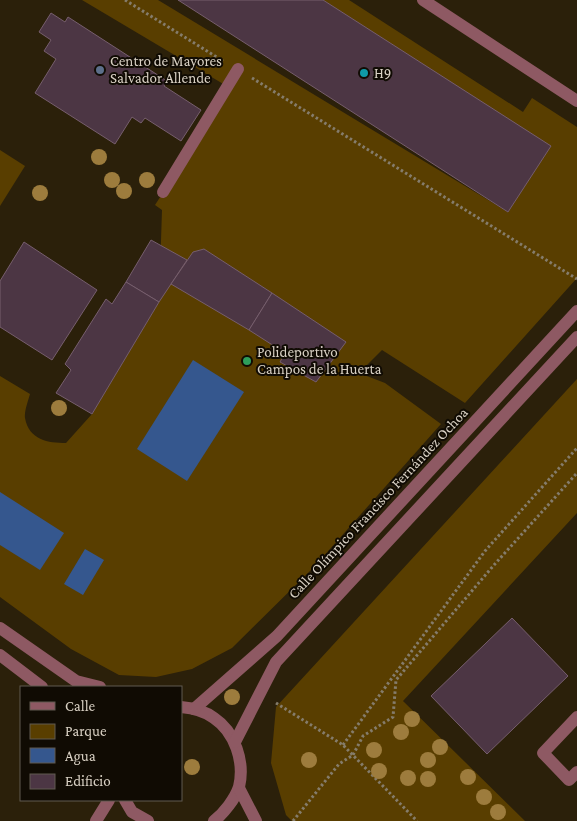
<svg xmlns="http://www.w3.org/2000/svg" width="577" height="821" font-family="'Crimson Pro',serif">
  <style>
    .green { fill: #593e00 }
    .water { fill: #35578e }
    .building { fill: #4c3644; stroke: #765e6d }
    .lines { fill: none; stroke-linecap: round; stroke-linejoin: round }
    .path { stroke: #857c6b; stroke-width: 3; stroke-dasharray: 2.5 2.5; stroke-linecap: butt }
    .minor { stroke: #8e5963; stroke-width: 12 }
    .tree { fill: #9d7c3d }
    .service-dot { fill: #5c6f8a; stroke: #100b03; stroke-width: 2 }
    .culture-dot { fill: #0f9aa8; stroke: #100b03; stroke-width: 2 }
    .leisure-dot { fill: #2e9e5b; stroke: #100b03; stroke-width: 2 }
    .labels { text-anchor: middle; stroke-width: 4; stroke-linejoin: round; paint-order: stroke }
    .poi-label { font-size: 15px; fill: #d9d1c4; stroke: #100b03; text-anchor: start }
    .street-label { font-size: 15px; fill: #d9d1c4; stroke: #100b03 }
  </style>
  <rect width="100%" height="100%" fill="#2b200a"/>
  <g class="green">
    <path d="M82,0H158L508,212L550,147L323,0H349L523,112L532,98L577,127V278L465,403L382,350L359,373L385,383L441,424L314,567L232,648L192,669L156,677L119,675L71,649L0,597V376L30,394C28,401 24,412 25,418C29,440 48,443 66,443L92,414L159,302L162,210L155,205L230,88Z"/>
    <polygon points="0,150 25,166 0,206"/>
    <polygon points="577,379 577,513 403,701 525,821 292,821 286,815 271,763 276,707"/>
  </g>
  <g class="water">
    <polygon points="193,360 244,392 187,481 137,449"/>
    <polygon points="0,492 64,533 40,570 0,545"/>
    <polygon points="85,549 104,560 83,595 64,584"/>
  </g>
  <g class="building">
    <polygon points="178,0 323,0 551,146 508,212"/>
    <polygon points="51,13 65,22 68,17 167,81 164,86 201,110 181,141 145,118 141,123 132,117 115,144 35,93 56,59 44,51 51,40 39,32"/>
    <polygon points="151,240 187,260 159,302 126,282"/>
    <polygon points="24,242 97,290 52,360 0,327 0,281"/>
    <polygon points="204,249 272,293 249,330 171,284 193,252"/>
    <polygon points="126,282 159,302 92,414 56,393 71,370 65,364 106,299 112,304"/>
    <polygon points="272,293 346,342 316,382 280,362 285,353 249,330"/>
    <polygon points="512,618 568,676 487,754 431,696"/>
  </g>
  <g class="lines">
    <g class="path">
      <polyline points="125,0 223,61"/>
      <polyline points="252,78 577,279"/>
      <polyline points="276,703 343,745 417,821"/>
      <polyline points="343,745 485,551 577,448"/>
      <polyline points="293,821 339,764 353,755 363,736 393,717 396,680 494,565 577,473"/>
    </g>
    <g class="minor">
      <polyline points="423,0 577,101"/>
      <polyline points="163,192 238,69"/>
      <polyline points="0,628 76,681 100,687"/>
      <polyline points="0,655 42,687"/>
      <path d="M181,707C192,708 205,711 214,718C235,732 245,762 239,787C235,799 224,813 214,821"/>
      <polyline points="194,709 277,636 577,311"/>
      <polyline points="577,717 543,753 569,780 577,772"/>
      <polyline points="235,742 276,662 577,337"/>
      <polyline points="239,788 256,821"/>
      <polyline points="125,800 132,812 148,821"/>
      <polyline points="96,821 109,800"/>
    </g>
  </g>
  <g class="tree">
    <circle cx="99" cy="157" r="8"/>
    <circle cx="112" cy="180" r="8"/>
    <circle cx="147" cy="180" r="8"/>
    <circle cx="124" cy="191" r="8"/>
    <circle cx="40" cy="193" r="8"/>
    <circle cx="59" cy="408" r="8"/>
    <circle cx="232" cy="697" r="8"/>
    <circle cx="412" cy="719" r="8"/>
    <circle cx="401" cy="732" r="8"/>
    <circle cx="440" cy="747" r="8"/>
    <circle cx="374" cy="750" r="8"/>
    <circle cx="309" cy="760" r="8"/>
    <circle cx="428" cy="760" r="8"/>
    <circle cx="192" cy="767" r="8"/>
    <circle cx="379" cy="771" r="8"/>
    <circle cx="468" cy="777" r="8"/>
    <circle cx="408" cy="778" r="8"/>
    <circle cx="428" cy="779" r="8"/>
    <circle cx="484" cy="797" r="8"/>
    <circle cx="498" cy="812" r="8"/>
  </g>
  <circle class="service-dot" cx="100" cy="70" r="5"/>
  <circle class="culture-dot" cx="364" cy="73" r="5"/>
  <circle class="leisure-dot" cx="247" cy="361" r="5"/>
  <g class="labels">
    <g class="poi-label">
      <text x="110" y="66">Centro de Mayores<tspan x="110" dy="17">Salvador Allende</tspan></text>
      <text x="374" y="78">H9</text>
      <text x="257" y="357">Polideportivo<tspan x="257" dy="17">Campos de la Huerta</tspan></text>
    </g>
    <g class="street-label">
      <text transform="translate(378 503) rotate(-47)" y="5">Calle Olímpico Francisco Fernández Ochoa</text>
    </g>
  </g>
  <rect x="20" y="686" width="162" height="115" fill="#100b03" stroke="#605a50"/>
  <rect x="30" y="702" width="25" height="8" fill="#8e5963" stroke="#605a50"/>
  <text x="65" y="711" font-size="15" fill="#d9d1c4">Calle</text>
  <rect x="30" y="724" width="25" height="15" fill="#593e00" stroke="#605a50"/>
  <text x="65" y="736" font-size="15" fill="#d9d1c4">Parque</text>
  <rect x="30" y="748" width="25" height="15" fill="#35578e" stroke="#605a50"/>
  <text x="65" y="761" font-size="15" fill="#d9d1c4">Agua</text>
  <rect x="30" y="774" width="25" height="15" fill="#4c3644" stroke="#605a50"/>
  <text x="65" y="786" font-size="15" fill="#d9d1c4">Edificio</text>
</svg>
